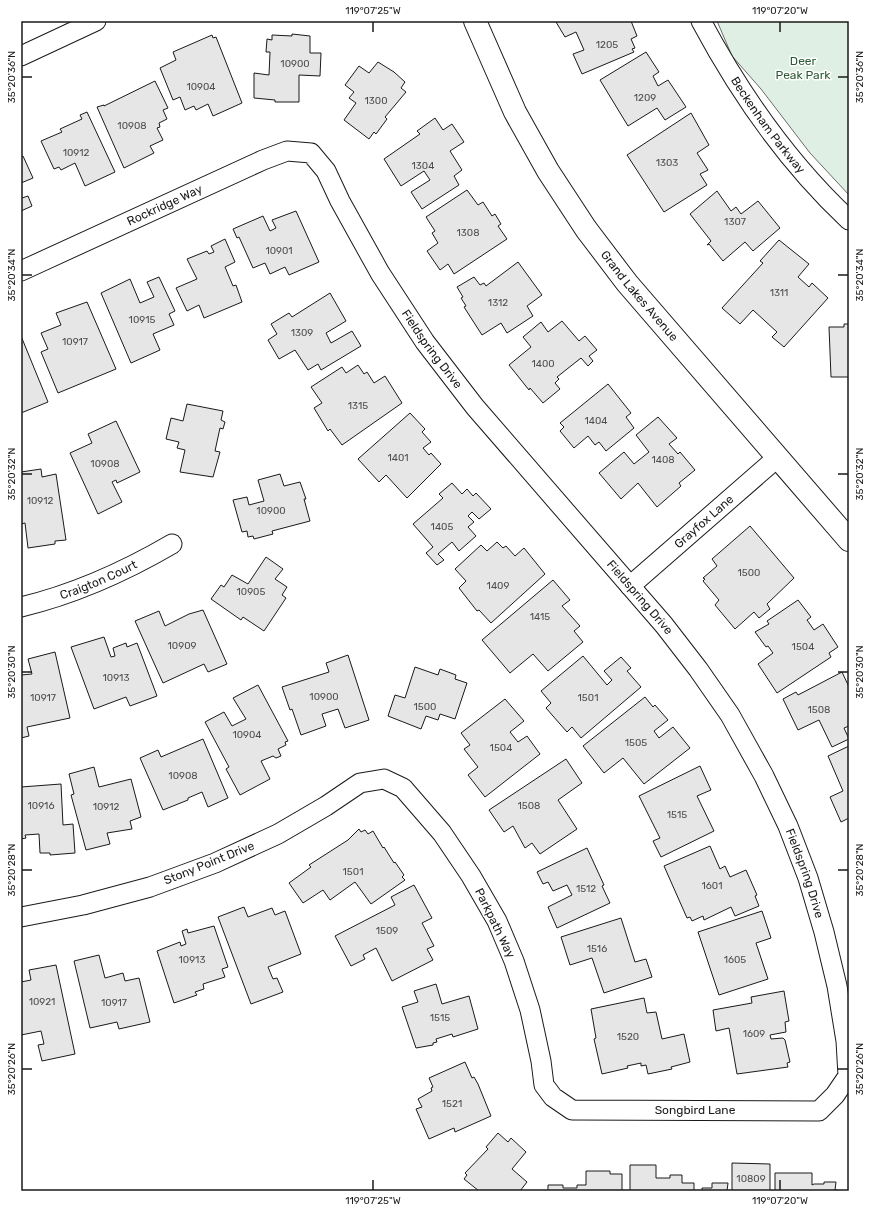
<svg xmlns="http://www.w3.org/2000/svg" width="870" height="1212" font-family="Rubik,sans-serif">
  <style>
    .green { fill: #e0efe3; stroke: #6a6a6a }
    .building { fill: #e6e6e6; stroke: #1a1a1a }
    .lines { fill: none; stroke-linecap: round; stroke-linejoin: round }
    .street-casing { stroke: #1a1a1a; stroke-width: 21 }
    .secondary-casing { stroke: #1a1a1a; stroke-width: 24 }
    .street { stroke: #fff; stroke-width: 19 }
    .secondary { stroke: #fff; stroke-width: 22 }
    .ticks { fill: none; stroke: #1a1a1a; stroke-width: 1.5 }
    .labels { text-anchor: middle; stroke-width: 3; stroke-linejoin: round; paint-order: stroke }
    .number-label { font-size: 10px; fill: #4d4d4d }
    .park-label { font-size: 12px; fill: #2b5a34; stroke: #fff }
    .street-label { font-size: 12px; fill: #1a1a1a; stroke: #fff }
    .neatline { fill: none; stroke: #1a1a1a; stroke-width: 1.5 }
    .ticks-label { font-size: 10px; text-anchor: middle; fill: #1a1a1a }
  </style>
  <rect width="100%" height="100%" fill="#fff"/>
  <polygon class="green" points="717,21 849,21 849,195 810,153 761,89 732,56"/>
  <g class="building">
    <polygon points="558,21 631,21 637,36 631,39 635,48 632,49 634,52 582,74 573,54 584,50 576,32 565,37 556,22"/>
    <polygon points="292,34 310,36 310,53 321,53 320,76 299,75 299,102 275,102 275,100 254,98 254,73 269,75 270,52 266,52 267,39 272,40 272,35 292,36"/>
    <polygon points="212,35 213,38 216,37 242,103 213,116 208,104 196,110 194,106 185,110 180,97 173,100 160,68 176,60 173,52"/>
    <polygon points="646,52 659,72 653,76 658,86 668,80 686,107 665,120 657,108 628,126 600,80"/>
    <polygon points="378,62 394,72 405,82 401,88 406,92 385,117 387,119 376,134 374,132 369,139 344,120 356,103 349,98 354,92 345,85 359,66 369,73"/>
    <polygon points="155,81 168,108 163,110 167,119 159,123 160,127 157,128 163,140 150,146 154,153 124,168 97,107 104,105 104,106"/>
    <polygon points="87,112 115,172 85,186 75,163 61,170 59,167 54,169 41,141 62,132 60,129 82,119 80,115"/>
    <polygon points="691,113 709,145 697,153 708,170 700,174 707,185 664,212 627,155"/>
    <polygon points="435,118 443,130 452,124 464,142 450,151 462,170 454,176 459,185 422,209 411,192 430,180 424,171 401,186 384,159 420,134 417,131"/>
    <polygon points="23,156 33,178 21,183 21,157"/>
    <polygon points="467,190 478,205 483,202 492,216 495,214 501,224 498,226 507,239 454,274 448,264 440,270 427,251 438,243 432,233 435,231 426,217"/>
    <polygon points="717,191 731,211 736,207 741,214 758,201 780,228 753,251 745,242 723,261 709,244 707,245 711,241 690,214"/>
    <polygon points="28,196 32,206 21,211 21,197 22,198"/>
    <polygon points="296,211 319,262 289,275 285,267 270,274 265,263 253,268 239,237 237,238 233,229 263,216 270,231 276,228 272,220"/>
    <polygon points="225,239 235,262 225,267 233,286 236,285 242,302 204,318 199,305 187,311 176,288 197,279 187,259 207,251 209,254 214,252 211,246"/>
    <polygon points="779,240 809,264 798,277 809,287 812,283 828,298 784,347 772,337 777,332 753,310 740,324 722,308 763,263 760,261"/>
    <polygon points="518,262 542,295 527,306 533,316 507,333 501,323 482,335 464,307 466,306 461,298 463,297 457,287 474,277 480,285 484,283 486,286"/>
    <polygon points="159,277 175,311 169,314 174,325 153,334 160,350 131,363 101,293 130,279 140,303 154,297 147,282"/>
    <polygon points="330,293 346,321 326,333 331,343 352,331 361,346 321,370 318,364 308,370 295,350 279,359 268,340 277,334 271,324 289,313 292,317"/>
    <polygon points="87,302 116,369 58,393 41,352 48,349 41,333 61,325 56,313"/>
    <polygon points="562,321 579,341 585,336 597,350 589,356 593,361 588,366 581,358 557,377 559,379 555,383 560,389 543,403 530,388 529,390 509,365 531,347 523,337 541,322 548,332"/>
    <polygon points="844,324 849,324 849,377 831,377 829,327 844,327"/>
    <polygon points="21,336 48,402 21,413"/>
    <polygon points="358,365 364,374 367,372 374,383 385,376 402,403 342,445 330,429 328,431 314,408 322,403 311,387 342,367 346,373"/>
    <polygon points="608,384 631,413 626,417 634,428 606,451 599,442 595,445 588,436 574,448 560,431 564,427 560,423"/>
    <polygon points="187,404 223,411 221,420 225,422 223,429 220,428 215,451 220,452 213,477 180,472 185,450 177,448 179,442 166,439 171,418 183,421"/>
    <polygon points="410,413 425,429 422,432 431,442 423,448 429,455 431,453 441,464 407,498 386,475 379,482 358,459"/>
    <polygon points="658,417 677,438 669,444 678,454 680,452 695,470 679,483 681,486 657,507 638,483 621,499 599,473 624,452 634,464 649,452 636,435"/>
    <polygon points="116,421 140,472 117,483 116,480 112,482 122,502 98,514 70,453 92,443 88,434"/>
    <polygon points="41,469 42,477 56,474 66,540 55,541 55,544 28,548 25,523 21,524 21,472"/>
    <polygon points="280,474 284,486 300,482 306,499 304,499 310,521 272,531 273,534 254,539 253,536 248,537 247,531 242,532 233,500 247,497 249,505 264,501 258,480"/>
    <polygon points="452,483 462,494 467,489 473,496 476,493 491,509 479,519 472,512 468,516 474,522 468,527 476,536 459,551 452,542 438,554 444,560 437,565 426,553 433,547 413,524 443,498 439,494"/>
    <polygon points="750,526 794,578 767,604 770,609 759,618 754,612 735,629 715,605 719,600 703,581 705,579 703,578 717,566 712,559"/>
    <polygon points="497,542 503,548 506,546 515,556 524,548 545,574 491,623 479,610 477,611 459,588 466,581 455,569 481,545 487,551"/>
    <polygon points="266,557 283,569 275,579 287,587 282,595 286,598 264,631 243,617 241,620 211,599 221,585 224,587 232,575 248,584"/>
    <polygon points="553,580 570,600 562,606 580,626 574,631 583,642 548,671 533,654 510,673 482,640"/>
    <polygon points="798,600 811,617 807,620 814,630 823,624 838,647 829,653 831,657 777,693 758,664 773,653 768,646 766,647 755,632 769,624 767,621"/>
    <polygon points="203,610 227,664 208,672 204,664 163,683 135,621 159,611 165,626 189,614"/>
    <polygon points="104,637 111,657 115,656 113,648 126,643 127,647 137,643 157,696 130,706 126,697 94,709 71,647"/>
    <polygon points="55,652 70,718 27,727 29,736 21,738 21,675 32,674 28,659"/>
    <polygon points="348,655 369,720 345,728 338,709 322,714 326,726 301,735 292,709 290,710 282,687 329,672 326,663"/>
    <polygon points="583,656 607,685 612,680 604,671 621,657 631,668 627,671 641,687 581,738 572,727 567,732 546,708 551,703 541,691"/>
    <polygon points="415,667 438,675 440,669 456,675 455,679 467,683 455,719 440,714 438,720 426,716 421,729 388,716 395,695 405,698"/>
    <polygon points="842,672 849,687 849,726 844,728 849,739 832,747 819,720 798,730 783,699 796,692 798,695"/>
    <polygon points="258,685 288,741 285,742 286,745 278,749 281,756 276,758 273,756 261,761 270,779 240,795 226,769 229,767 205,722 224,712 232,726 246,719 233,698"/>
    <polygon points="645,697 653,707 655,705 668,720 654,731 659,738 673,727 690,748 644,784 623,758 604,773 583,746"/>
    <polygon points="505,699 524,721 510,732 518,742 527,736 540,754 485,797 468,775 478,767 464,749 470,745 461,733"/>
    <polygon points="203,739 228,798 208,807 202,792 188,798 188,800 163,810 140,758 158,750 161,757"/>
    <polygon points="849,746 849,818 841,822 830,797 843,791 828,756"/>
    <polygon points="566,759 582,783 558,800 577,829 540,854 532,843 525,848 513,826 504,832 489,810"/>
    <polygon points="700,766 711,790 697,796 714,831 661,857 653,841 660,838 639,796"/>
    <polygon points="94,767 99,787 131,779 141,817 130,821 132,829 107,833 110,844 86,850 71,795 74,794 69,774"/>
    <polygon points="61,784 63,825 73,824 75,853 50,855 50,853 40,853 39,834 25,835 26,838 21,839 21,787"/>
    <polygon points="359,829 361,832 365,830 368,834 373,831 383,848 384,847 394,863 395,862 404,875 402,877 405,880 371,904 355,882 330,900 323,890 303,903 289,883 311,867 309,865 348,840"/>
    <polygon points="710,846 720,869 725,866 730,877 746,870 757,895 755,896 759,906 735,916 731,907 704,920 703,916 692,921 690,917 687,918 664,866"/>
    <polygon points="587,848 604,885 602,886 610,903 557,928 548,907 572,895 567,885 553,891 548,882 543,884 537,872"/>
    <polygon points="414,885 432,918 422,923 434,946 427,949 433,960 392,981 376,948 363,955 365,959 351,966 335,936 395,905 391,897"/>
    <polygon points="244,907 248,917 272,908 275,915 285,911 301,954 268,967 273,979 277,978 283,992 251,1004 218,917"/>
    <polygon points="762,911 771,938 756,943 768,979 719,995 698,932"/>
    <polygon points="621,918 635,962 646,959 652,977 604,993 592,958 570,965 561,937"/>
    <polygon points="214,926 228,967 222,969 225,977 203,984 204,989 195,992 197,995 174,1003 157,951 180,942 181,946 186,944 182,931 187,929 188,933"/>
    <polygon points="99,955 105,978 123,973 125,981 139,978 150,1022 119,1029 117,1022 90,1028 74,961"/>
    <polygon points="56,965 75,1054 42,1061 38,1045 44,1044 41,1031 21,1035 21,982 31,980 29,970"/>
    <polygon points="436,984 442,1004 469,996 478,1029 453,1037 452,1034 436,1039 437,1042 433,1043 433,1045 416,1048 402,1007 418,1002 414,991"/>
    <polygon points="784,991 789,1021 785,1022 786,1032 770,1035 771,1039 783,1038 785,1040 790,1062 787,1063 788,1067 737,1074 729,1028 716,1031 713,1010 752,1003 751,997"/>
    <polygon points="644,998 647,1013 656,1012 662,1039 684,1034 690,1062 671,1067 672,1069 648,1074 646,1065 641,1066 641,1063 627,1066 628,1068 602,1074 594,1039 596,1038 591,1009"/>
    <polygon points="465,1062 472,1078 474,1077 478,1084 491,1116 455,1132 454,1128 429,1139 416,1109 422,1107 418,1099 432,1091 431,1088 433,1087 429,1078"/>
    <polygon points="498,1133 508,1142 511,1138 526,1152 512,1169 527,1182 520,1191 479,1191 464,1179 467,1175 465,1173 488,1149 486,1147"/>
    <polygon points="732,1163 770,1164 770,1191 732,1191"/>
    <polygon points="630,1165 656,1165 656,1178 670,1178 670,1175 682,1175 682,1183 694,1183 694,1191 630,1191"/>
    <polygon points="586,1171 610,1171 610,1174 622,1174 622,1191 548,1191 548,1185 563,1185 563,1188 577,1188 577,1185 586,1185"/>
    <polygon points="775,1173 812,1173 812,1185 814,1184 824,1184 824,1182 836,1182 835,1190 846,1191 775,1191"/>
    <polygon points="712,1183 728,1183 727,1191 702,1191 702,1188 712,1188"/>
  </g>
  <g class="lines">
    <defs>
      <g id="street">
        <path id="s1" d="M701,21C740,94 788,163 849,220"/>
        <polyline points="21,56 96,21"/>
        <path id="s2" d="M21,271L263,160L287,151L311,153L326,171L340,201L380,273L425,342L475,407L664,625L698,669L730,715L764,776L788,826L808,878L824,932L837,986L846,1041L848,1076L835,1095L819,1111L572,1110L553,1097L544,1085L541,1061L530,1010L514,961L497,921L471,876L442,833L403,788L384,779L360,783L326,806L278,834L215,863L150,887L83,905L21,917"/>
        <path id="s3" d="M630,586L778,457"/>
        <path id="s4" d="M21,607C75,594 124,572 172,544"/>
      </g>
      <g id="secondary">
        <path id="s5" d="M475,21L515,112L548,171L586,229L627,283L849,540"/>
      </g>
    </defs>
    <use href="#street" class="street-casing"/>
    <use href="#secondary" class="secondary-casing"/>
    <use href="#street" class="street"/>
    <use href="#secondary" class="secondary"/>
  </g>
  <path class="ticks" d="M373,22V32M780,22V32M22,77H32M838,77H848M22,275H32M838,275H848M22,474H32M838,474H848M22,672H32M838,672H848M22,870H32M838,870H848M22,1069H32M838,1069H848M373,1180V1190M780,1180V1190"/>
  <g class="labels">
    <g class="number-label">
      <text x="607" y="48">1205</text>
      <text x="295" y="67">10900</text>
      <text x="201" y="90">10904</text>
      <text x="645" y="101">1209</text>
      <text x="376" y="104">1300</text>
      <text x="132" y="129">10908</text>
      <text x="76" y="156">10912</text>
      <text x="667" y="166">1303</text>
      <text x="423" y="169">1304</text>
      <text x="735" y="225">1307</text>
      <text x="468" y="236">1308</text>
      <text x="279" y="254">10901</text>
      <text x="779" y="296">1311</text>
      <text x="498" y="306">1312</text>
      <text x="142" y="323">10915</text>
      <text x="302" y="336">1309</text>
      <text x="75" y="345">10917</text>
      <text x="543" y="367">1400</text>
      <text x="358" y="409">1315</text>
      <text x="596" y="424">1404</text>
      <text x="398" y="461">1401</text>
      <text x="663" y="463">1408</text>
      <text x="105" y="467">10908</text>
      <text x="40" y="504">10912</text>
      <text x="271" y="514">10900</text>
      <text x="442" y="530">1405</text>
      <text x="749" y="576">1500</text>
      <text x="498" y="589">1409</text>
      <text x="251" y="595">10905</text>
      <text x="540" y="620">1415</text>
      <text x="182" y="649">10909</text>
      <text x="803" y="650">1504</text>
      <text x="116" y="681">10913</text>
      <text x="324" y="700">10900</text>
      <text x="43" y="701">10917</text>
      <text x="588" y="701">1501</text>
      <text x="425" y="710">1500</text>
      <text x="819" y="713">1508</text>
      <text x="247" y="738">10904</text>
      <text x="636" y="746">1505</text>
      <text x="501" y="751">1504</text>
      <text x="183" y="779">10908</text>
      <text x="41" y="809">10916</text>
      <text x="529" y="809">1508</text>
      <text x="106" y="810">10912</text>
      <text x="677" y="818">1515</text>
      <text x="353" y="875">1501</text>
      <text x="712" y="889">1601</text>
      <text x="586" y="892">1512</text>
      <text x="387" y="934">1509</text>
      <text x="597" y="952">1516</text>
      <text x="192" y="963">10913</text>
      <text x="735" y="963">1605</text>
      <text x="42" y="1005">10921</text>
      <text x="114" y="1006">10917</text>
      <text x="440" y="1021">1515</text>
      <text x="754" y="1037">1609</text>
      <text x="628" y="1040">1520</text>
      <text x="452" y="1107">1521</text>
      <text x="751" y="1182">10809</text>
    </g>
    <g class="park-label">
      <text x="803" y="65">Deer<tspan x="803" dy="14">Peak Park</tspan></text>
    </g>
    <g class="street-label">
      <text dy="4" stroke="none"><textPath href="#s1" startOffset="124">Beckenham Parkway</textPath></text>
      <text dy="4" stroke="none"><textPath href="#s2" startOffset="158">Rockridge Way</textPath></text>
      <text dy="4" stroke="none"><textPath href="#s5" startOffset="322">Grand Lakes Avenue</textPath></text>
      <text dy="4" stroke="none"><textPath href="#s2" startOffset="547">Fieldspring Drive</textPath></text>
      <text dy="4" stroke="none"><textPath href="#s3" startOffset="98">Grayfox Lane</textPath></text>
      <text dy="4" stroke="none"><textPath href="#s4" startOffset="82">Craigton Court</textPath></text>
      <text dy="4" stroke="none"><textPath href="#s2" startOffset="871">Fieldspring Drive</textPath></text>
      <text transform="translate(209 863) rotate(-22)" y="4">Stony Point Drive</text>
      <text dy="4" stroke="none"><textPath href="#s2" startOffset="1195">Fieldspring Drive</textPath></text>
      <text transform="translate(495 923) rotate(64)" y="4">Parkpath Way</text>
      <text x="695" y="1114">Songbird Lane</text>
    </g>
  </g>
  <rect width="870" height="1212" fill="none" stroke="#ffffff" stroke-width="44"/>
  <rect x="22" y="22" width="826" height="1168" class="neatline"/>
  <g class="ticks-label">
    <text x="373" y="14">119°07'25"W</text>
    <text x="780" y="14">119°07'20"W</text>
    <text transform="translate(11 77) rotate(-90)" y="4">35°20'36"N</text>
    <text transform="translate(859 77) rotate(-90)" y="4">35°20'36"N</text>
    <text transform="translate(11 275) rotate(-90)" y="4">35°20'34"N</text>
    <text transform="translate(859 275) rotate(-90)" y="4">35°20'34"N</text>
    <text transform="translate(11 474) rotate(-90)" y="4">35°20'32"N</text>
    <text transform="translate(859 474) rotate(-90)" y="4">35°20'32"N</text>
    <text transform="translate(11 672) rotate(-90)" y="4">35°20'30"N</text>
    <text transform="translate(859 672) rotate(-90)" y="4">35°20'30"N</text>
    <text transform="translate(11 870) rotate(-90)" y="4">35°20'28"N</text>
    <text transform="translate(859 870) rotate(-90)" y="4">35°20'28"N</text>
    <text transform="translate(11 1069) rotate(-90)" y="4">35°20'26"N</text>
    <text transform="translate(859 1069) rotate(-90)" y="4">35°20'26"N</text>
    <text x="373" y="1204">119°07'25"W</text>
    <text x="780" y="1204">119°07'20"W</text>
  </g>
</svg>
